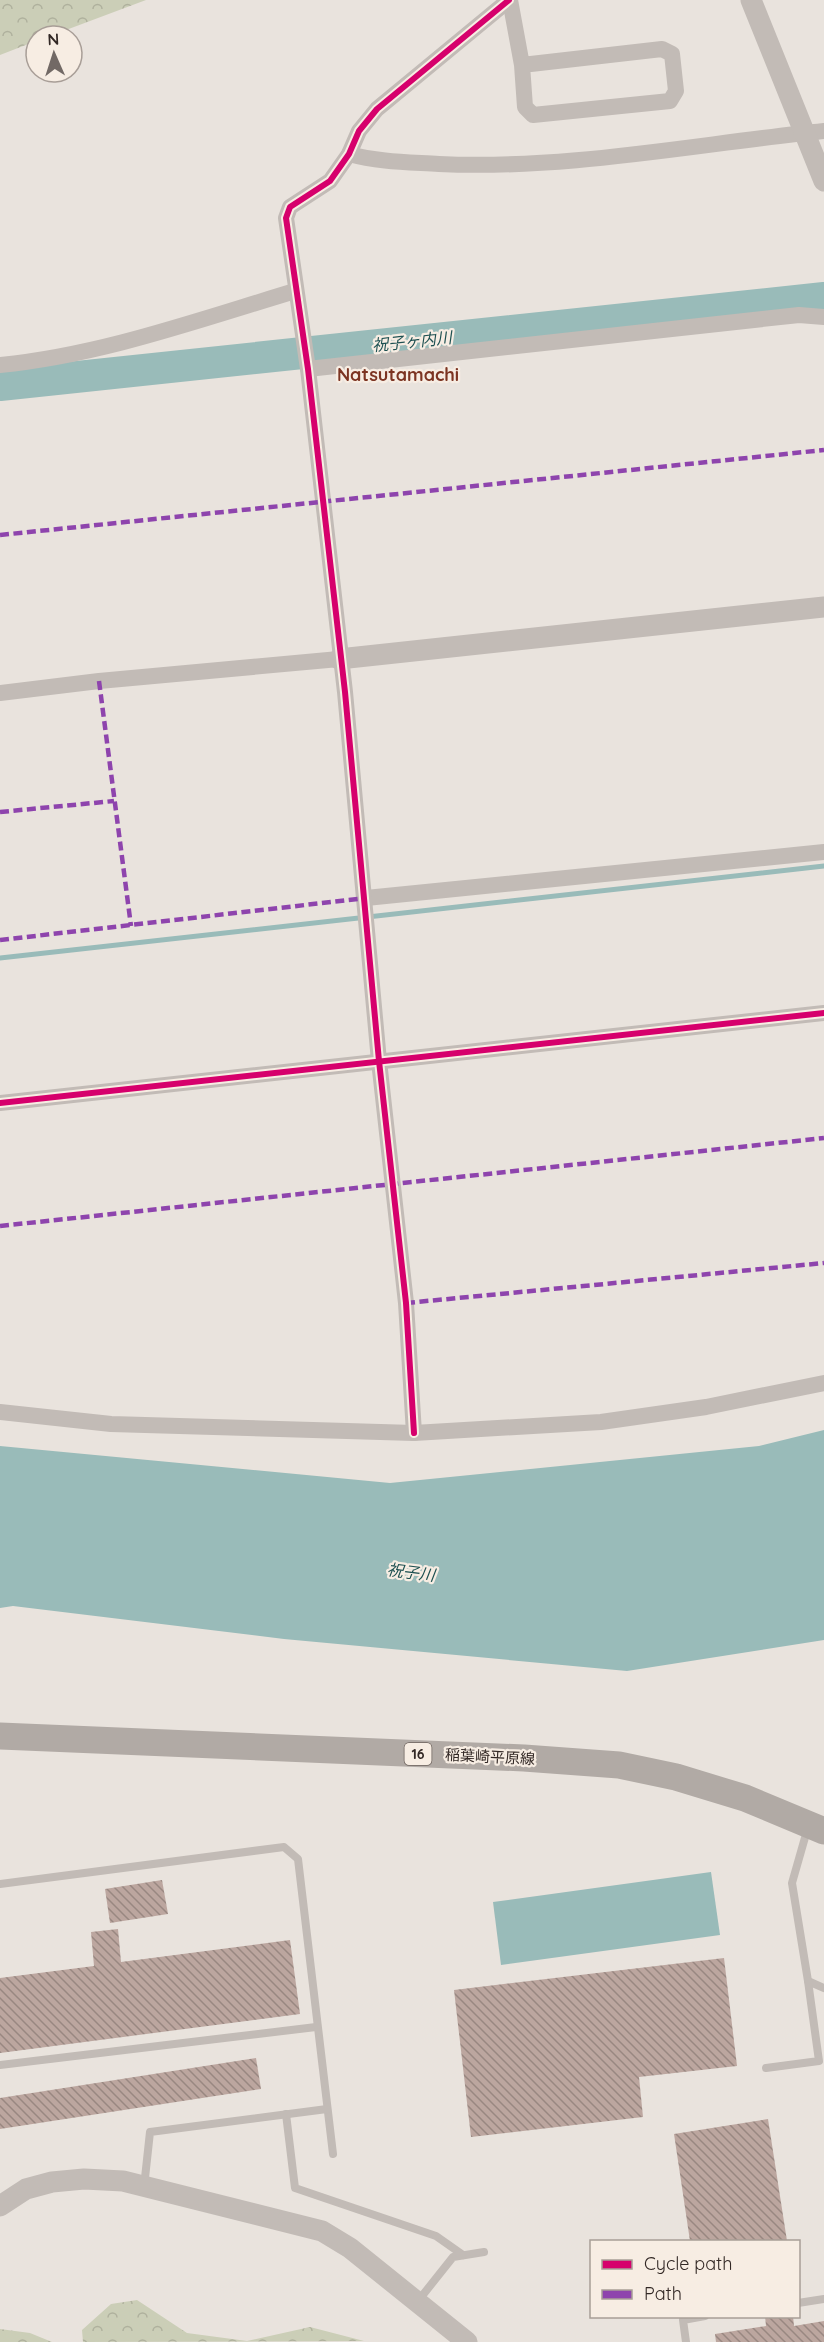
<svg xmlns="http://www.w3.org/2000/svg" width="824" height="2342" font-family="Quicksand,'Noto Sans JP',sans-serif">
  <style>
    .forest { fill: url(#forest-crowns) }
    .water { fill: #99bbb9 }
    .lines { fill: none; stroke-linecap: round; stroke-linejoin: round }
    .stream { stroke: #99bbb9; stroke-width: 5 }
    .river { stroke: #99bbb9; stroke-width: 32 }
    .building { fill: url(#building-back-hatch) }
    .service { stroke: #c2bbb6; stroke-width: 8 }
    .minor { stroke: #c2bbb6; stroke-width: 16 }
    .tertiary { stroke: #c2bbb6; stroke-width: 21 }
    .primary { stroke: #b1aaa5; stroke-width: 27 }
    .quiet { stroke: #8e44ad; stroke-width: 4.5; stroke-dasharray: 9 4.5; stroke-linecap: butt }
    .cycleway-casing { stroke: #f7ede3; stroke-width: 10 }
    .cycleway { stroke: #d6006c; stroke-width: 6 }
    .labels { text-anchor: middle; stroke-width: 4.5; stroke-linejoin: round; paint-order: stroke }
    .shield { fill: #f7ede3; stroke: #6d635e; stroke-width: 1.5 }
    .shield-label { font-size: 14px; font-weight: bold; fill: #322825 }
    .street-label { font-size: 15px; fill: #322825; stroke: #f7ede3 }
    .water-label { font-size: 16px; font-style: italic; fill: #1d5051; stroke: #f7ede3 }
    .quarter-label { font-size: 18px; font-weight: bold; fill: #7c3422; stroke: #f7ede3 }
  </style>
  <defs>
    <pattern id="forest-crowns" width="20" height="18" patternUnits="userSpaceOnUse" patternTransform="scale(1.5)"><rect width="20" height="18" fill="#cbceb7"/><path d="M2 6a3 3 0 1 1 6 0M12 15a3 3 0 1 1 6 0" fill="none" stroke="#afb19d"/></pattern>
    <pattern id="building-back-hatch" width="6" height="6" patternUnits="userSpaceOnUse" patternTransform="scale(1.5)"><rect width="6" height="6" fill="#bca69f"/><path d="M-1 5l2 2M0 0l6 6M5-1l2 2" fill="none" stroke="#998781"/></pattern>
  </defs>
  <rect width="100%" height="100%" fill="#e9e3dd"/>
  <g class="forest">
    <polygon points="0,0 146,0 50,36 36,36 36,41 0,55"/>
    <polygon points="137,2300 187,2333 247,2341 310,2327 364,2341 83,2342 82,2330 111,2304"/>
    <polygon points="0,2329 30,2333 52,2342 0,2342"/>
  </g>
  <g class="water">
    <polygon points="824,1430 824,1640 627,1671 284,1639 13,1606 0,1608 0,1446 390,1483 759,1446"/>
    <polygon points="711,1872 720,1935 501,1965 493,1902"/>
  </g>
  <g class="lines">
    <polyline class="stream" points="0,958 824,866"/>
    <polyline class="river" points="0,385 824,298"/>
  </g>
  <g class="building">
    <polygon points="162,1880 168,1914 110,1923 105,1889"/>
    <polygon points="118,1929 121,1962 290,1940 300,2014 0,2053 0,1978 94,1966 91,1932"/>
    <polygon points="724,1958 737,2066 639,2077 643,2117 471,2137 454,1990"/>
    <polygon points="256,2058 261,2089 0,2129 0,2098"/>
    <polygon points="768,2119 787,2241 690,2241 674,2134"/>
    <polygon points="765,2316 793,2316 794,2326 824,2321 824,2342 716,2342 715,2334 766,2326"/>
  </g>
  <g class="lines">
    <g class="service">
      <polyline points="808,1827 792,1883 808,1981 824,1988"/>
      <polyline points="0,1884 284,1847 298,1859 333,2154"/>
      <polyline points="0,2065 316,2027"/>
      <polyline points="766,2068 819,2061 808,1981"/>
      <polyline points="286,2114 295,2188 436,2236 463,2255"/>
      <polyline points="144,2187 150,2132 327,2109"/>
      <polyline points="418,2301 453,2257 484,2252"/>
      <polyline points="798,2303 824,2299"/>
      <polyline points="686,2342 683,2320 705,2316"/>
    </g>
    <g class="minor">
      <polyline points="510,0 522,65 525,107 533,115 670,101 676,91 672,54 662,49 522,65"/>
      <path d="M349,154C379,162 408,162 439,164C568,170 696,144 824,131"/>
      <path d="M0,365C101,355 198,320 295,291"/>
      <polyline points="308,369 799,315 824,317"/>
      <polyline points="0,693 99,681 339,659"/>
      <polyline points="366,898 824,852"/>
      <polyline points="0,1103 824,1013"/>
      <polyline points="0,1412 111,1424 414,1433 601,1422 706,1407 824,1383"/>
      <polyline points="414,1433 406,1303 379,1061 345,692 308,369 286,218 290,207 330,181 349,154 359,131 377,109 509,0"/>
    </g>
    <g class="tertiary">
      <polyline points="751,0 824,181"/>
      <polyline points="339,659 824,607"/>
      <polyline points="0,2206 26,2189 52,2182 84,2179 123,2181 322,2231 350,2248 467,2342"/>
    </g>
    <polyline class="primary" points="0,1736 524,1758 619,1765 676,1777 745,1798 824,1831"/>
    <g class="quiet">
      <polyline points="0,535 824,450"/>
      <polyline points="99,681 131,926"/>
      <polyline points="0,812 114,801"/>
      <polyline points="0,940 366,898"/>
      <polyline points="0,1226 824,1138"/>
      <polyline points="406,1303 824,1263"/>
    </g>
    <defs>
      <g id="cycleway">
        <polyline points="0,1103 824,1013"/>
        <polyline points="414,1433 406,1303 379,1061 345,692 308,369 286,218 290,207 330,181 349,154 359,131 377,109 509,0"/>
      </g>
    </defs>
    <use href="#cycleway" class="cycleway-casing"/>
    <use href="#cycleway" class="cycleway"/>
  </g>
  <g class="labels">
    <rect class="shield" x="404.5" y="1743" width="27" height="22" rx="4.5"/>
    <g class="shield-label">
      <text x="418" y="1759">16</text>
    </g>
    <g class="street-label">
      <text transform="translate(490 1757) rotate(3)" y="5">稲葉崎平原線</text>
    </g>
    <g class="water-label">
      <text transform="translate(412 341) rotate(-6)" y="6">祝子ヶ内川</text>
      <text transform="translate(411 1572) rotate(7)" y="6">祝子川</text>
    </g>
    <g class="quarter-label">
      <text x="398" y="381">Natsutamachi</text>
    </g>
  </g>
  <rect x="590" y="2240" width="210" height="78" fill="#f7ede3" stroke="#a89e97" stroke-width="1.5"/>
  <rect x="602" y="2260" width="30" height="9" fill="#d6006c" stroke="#a89e97" stroke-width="1.5"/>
  <text x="644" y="2270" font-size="18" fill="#322825">Cycle path</text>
  <rect x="602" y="2290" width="30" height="9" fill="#8e44ad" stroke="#a89e97" stroke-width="1.5"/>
  <text x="644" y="2300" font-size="18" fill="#322825">Path</text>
  <g transform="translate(54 54) rotate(357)"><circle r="28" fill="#f7ede3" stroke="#a89e97" stroke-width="1.5"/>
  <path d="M0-4.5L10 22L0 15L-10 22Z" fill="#726965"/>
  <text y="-9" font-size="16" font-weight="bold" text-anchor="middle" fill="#322825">N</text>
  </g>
</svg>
